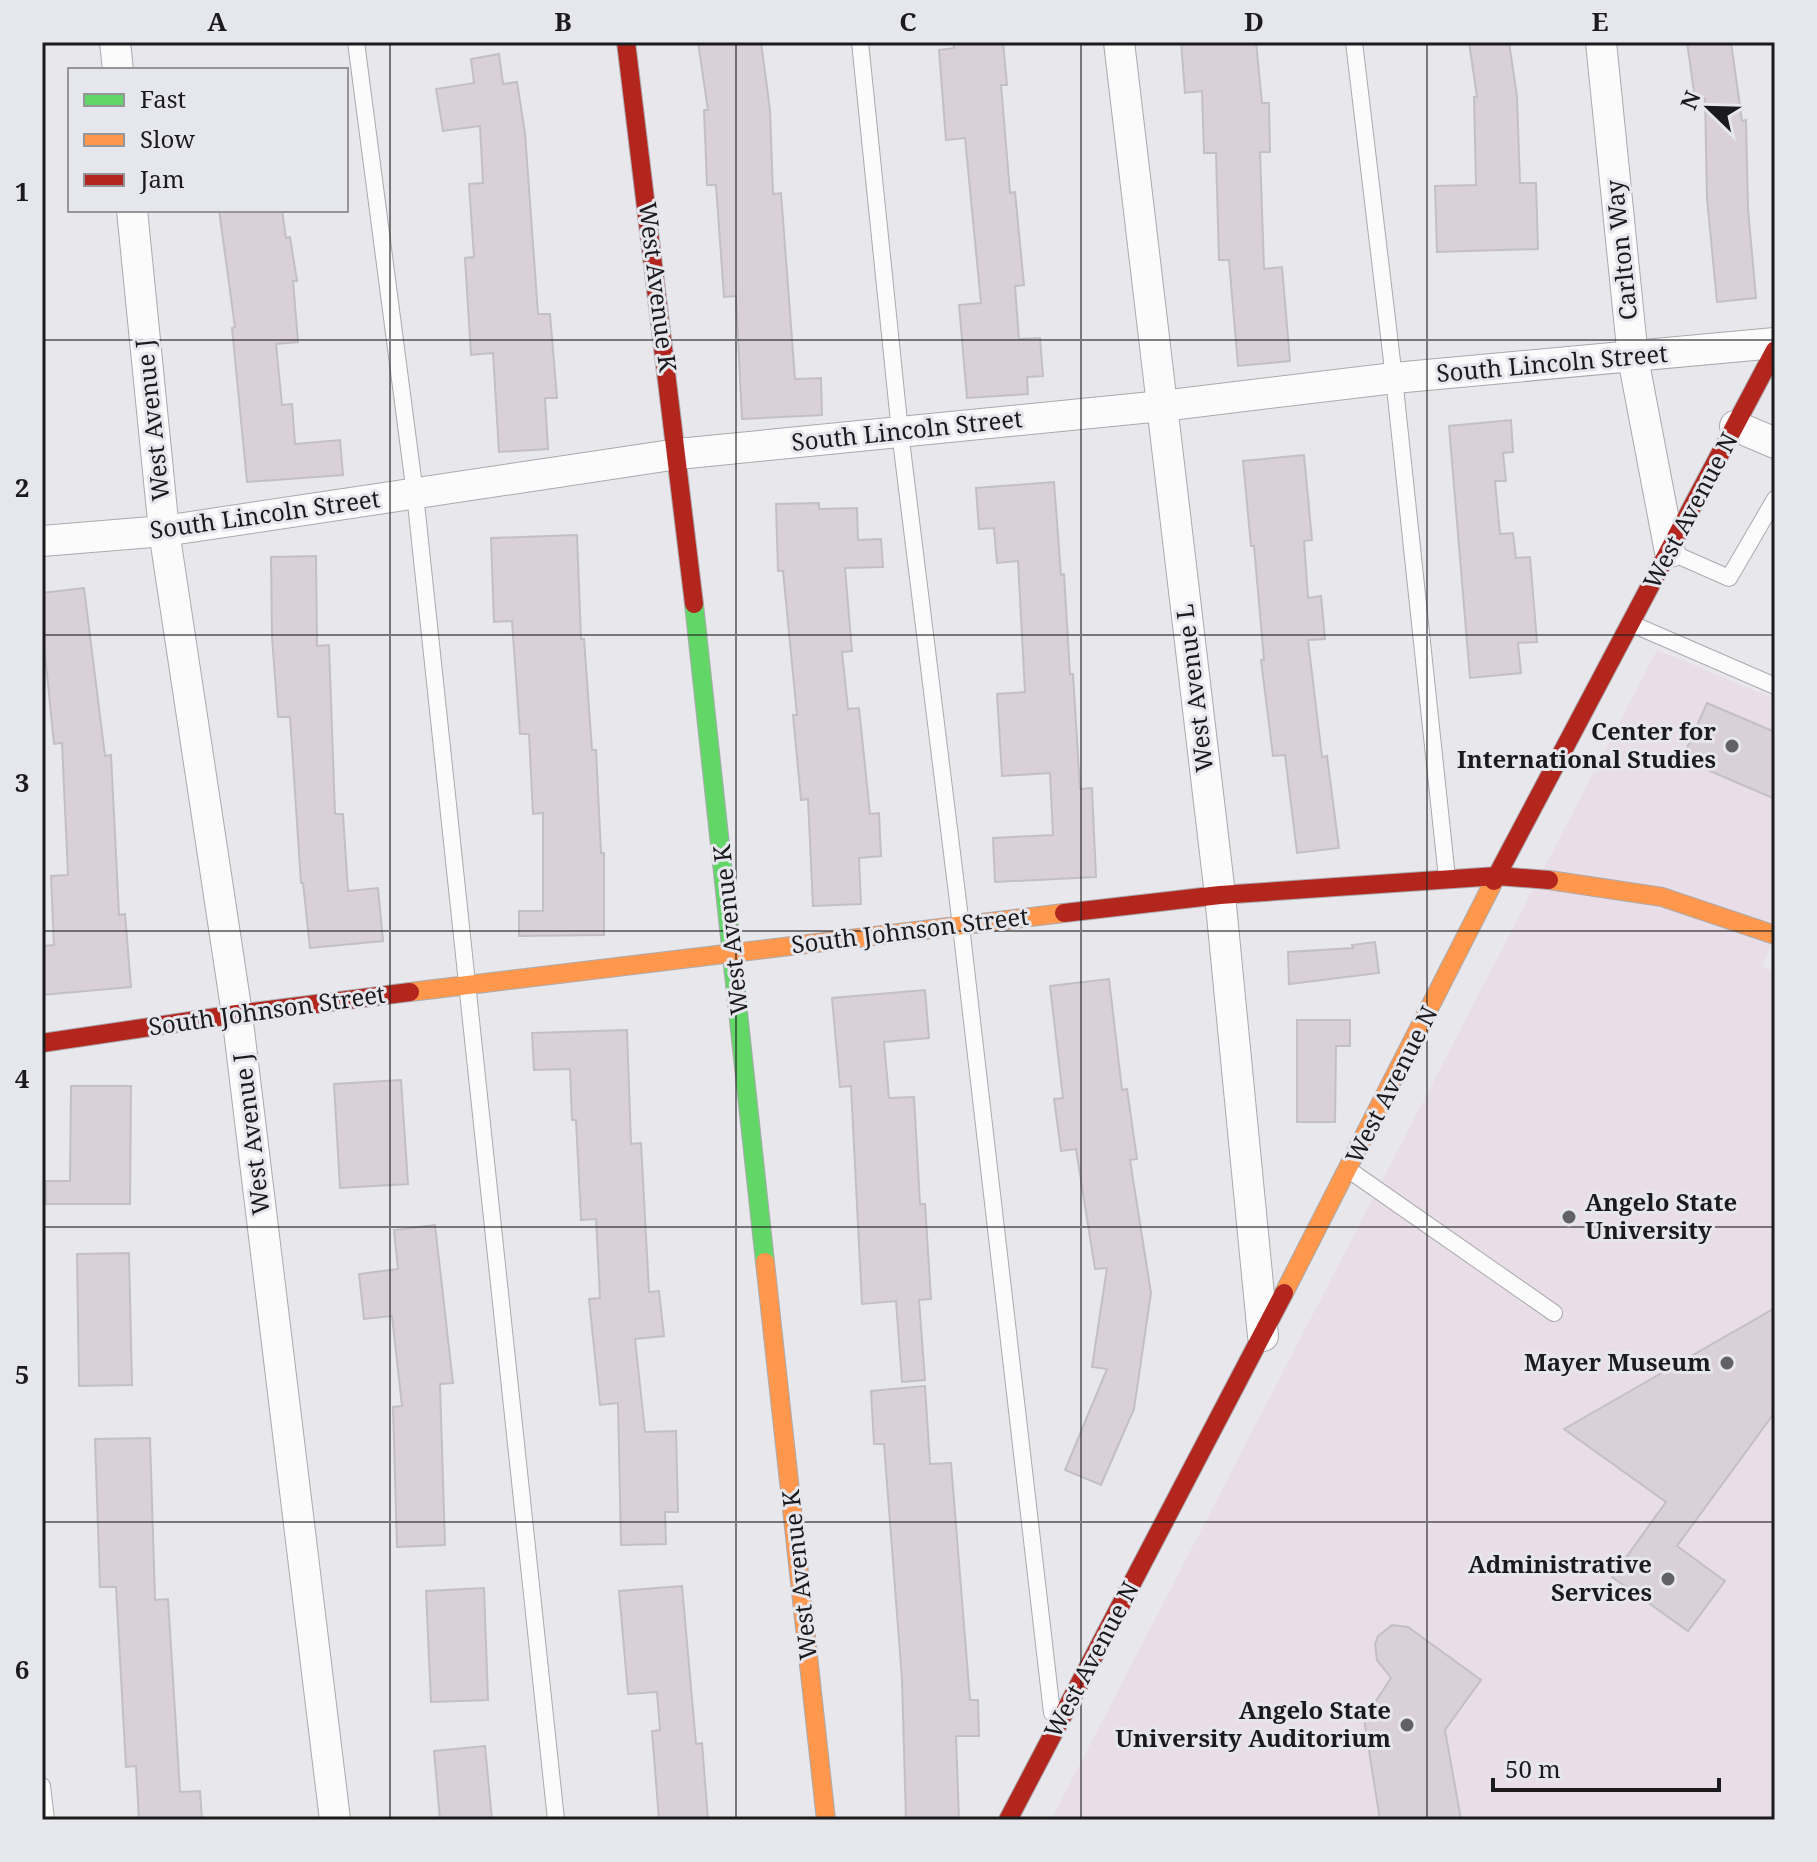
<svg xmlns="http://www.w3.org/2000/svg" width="1817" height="1862" font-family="'Noto Serif',serif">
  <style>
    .education { fill: #e9dee8 }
    .building { fill: #d9d0d8; stroke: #c2c0c4; stroke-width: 2 }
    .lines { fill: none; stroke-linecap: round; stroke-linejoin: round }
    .lane-casing { stroke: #aaaaae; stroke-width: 18 }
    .street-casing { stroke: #aaaaae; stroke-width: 32 }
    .fast-casing { stroke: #aaaaae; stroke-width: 20 }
    .slow-casing { stroke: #aaaaae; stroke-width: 20 }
    .jam-casing { stroke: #aaaaae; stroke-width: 20 }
    .lane { stroke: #fbfbfc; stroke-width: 16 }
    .street { stroke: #fbfbfc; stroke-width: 30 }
    .fast { stroke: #63d668; stroke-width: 18 }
    .slow { stroke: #ff974d; stroke-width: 18 }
    .jam { stroke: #b3261e; stroke-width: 18 }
    .grid { fill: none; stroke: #1b1b1d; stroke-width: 2; stroke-opacity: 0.55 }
    .poi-dot { fill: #626265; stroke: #e6e6ed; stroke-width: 3 }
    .labels { text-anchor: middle; stroke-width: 6; stroke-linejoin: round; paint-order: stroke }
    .street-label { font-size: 24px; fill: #1b1b1d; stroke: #e6e6ed }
    .poi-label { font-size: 24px; font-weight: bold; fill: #1b1b1d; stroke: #e6e6ed; text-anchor: end }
    .neatline { fill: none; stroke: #1b1b1d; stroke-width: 3 }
    .grid-label { font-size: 26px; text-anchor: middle; font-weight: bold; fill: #1b1b1d }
  </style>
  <rect width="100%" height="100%" fill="#e7e7ec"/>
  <polygon class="education" points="1657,650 1775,699 1775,935 1762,966 1775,972 1775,1820 1051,1820"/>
  <g class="building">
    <polygon points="698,42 761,42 770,110 773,194 781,193 795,379 821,378 822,415 742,419 736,296 724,297 716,185 707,185 704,110 708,110"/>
    <polygon points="953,42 1003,42 1007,85 1001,85 1010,193 1015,192 1024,285 1015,286 1019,339 1040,338 1043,376 1027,377 1028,394 967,398 959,305 981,303 965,138 946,140 939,50 954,48"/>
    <polygon points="1181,42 1256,42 1262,103 1269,103 1270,152 1260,152 1264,269 1282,267 1290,361 1238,366 1229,260 1219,260 1216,153 1204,153 1202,91 1185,93"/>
    <polygon points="1469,42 1509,42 1517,97 1520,183 1536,183 1538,249 1437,252 1435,186 1476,185 1474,97 1477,97"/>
    <polygon points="1687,42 1731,42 1742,121 1746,120 1748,209 1756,298 1717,302 1707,198 1705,98 1695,99"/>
    <polygon points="499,54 503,84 517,82 525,133 538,314 550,314 557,398 545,398 548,449 499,452 493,353 471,355 465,258 474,257 469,184 483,183 480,126 443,131 436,89 474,83 471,59"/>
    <polygon points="219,210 282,210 286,238 290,237 297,281 293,281 298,342 276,344 282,405 292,404 295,444 340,440 343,475 247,482 232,328 235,327"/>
    <polygon points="1511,420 1513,452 1503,453 1506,481 1495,481 1500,534 1513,533 1516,558 1530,557 1537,642 1518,643 1521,673 1470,678 1449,426"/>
    <polygon points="1304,455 1312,540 1304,541 1308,598 1321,596 1325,639 1308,640 1322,757 1327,756 1339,848 1297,853 1285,755 1273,756 1261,660 1264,660 1254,546 1251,546 1243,461"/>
    <polygon points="1054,482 1061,575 1064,574 1070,674 1073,674 1080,789 1092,788 1096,877 995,882 993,838 1053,835 1050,773 1002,776 997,694 1025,692 1018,561 997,563 994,528 979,529 976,488"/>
    <polygon points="819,503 819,509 857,508 858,540 881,539 883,567 845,568 852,651 842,652 848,709 859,708 870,814 879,813 881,856 859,858 861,904 813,906 808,799 801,800 793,715 797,715 783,571 778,571 776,504"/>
    <polygon points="577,535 581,639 584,639 592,750 596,750 601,853 604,853 604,935 519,936 519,911 543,911 543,813 533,814 529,734 520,734 512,621 494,622 491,538"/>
    <polygon points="316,556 317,646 329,645 335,814 343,814 348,891 378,888 383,941 310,948 303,883 301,883 290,717 278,717 272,637 271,557"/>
    <polygon points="84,588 105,756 111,755 119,915 125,914 131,987 42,995 42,946 54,945 51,876 68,875 62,743 54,744 42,625 42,593"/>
    <polygon points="1707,703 1775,732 1775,799 1682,759"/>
    <polygon points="1375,942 1379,973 1289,984 1288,952 1353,948 1352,945"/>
    <polygon points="1109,979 1122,1090 1127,1089 1137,1159 1130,1160 1151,1293 1134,1409 1101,1485 1065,1470 1107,1369 1092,1367 1107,1268 1095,1269 1076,1149 1061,1151 1054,1099 1063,1098 1050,986"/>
    <polygon points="925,990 929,1038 884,1042 889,1098 914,1097 920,1204 925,1204 931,1299 919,1300 925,1380 902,1382 896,1301 862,1304 851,1086 840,1087 832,998"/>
    <polygon points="1297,1020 1350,1020 1350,1046 1336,1046 1335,1122 1297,1122"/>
    <polygon points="627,1030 631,1144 641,1143 649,1292 659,1291 664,1336 635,1339 645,1432 676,1431 678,1512 665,1512 666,1544 621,1545 618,1403 600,1405 589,1299 600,1298 596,1219 581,1220 576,1120 572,1120 570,1069 534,1070 532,1033"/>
    <polygon points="401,1080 408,1184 340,1188 334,1084"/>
    <polygon points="71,1086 131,1086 130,1204 46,1204 46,1181 70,1181"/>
    <polygon points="435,1225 453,1383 440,1384 445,1545 397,1547 393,1407 402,1406 392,1316 364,1319 359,1274 398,1269 394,1230"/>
    <polygon points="129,1253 132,1385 79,1386 77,1254"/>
    <polygon points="1775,1308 1775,1412 1677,1546 1725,1581 1688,1631 1612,1577 1666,1502 1564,1429"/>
    <polygon points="925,1386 930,1464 951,1463 970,1700 978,1700 979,1736 956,1736 959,1820 906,1820 902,1679 884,1444 874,1444 871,1391"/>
    <polygon points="150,1438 155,1600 168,1599 180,1792 200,1791 202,1820 139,1820 136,1766 126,1767 116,1587 100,1587 95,1439"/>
    <polygon points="682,1586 696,1744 702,1743 708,1820 659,1820 652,1731 660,1730 657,1692 628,1694 619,1591"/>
    <polygon points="484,1588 488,1700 431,1702 426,1591"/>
    <polygon points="1392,1625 1408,1627 1481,1680 1445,1730 1461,1820 1380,1820 1364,1719 1391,1678 1377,1660 1375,1644 1378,1636"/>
    <polygon points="485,1746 492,1820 440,1820 434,1751"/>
  </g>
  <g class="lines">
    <defs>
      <g id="lane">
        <polyline points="356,42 415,494 556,1820"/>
        <polyline points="860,42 900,432 961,926 1052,1713"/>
        <polyline points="1354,42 1394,378 1447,878"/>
        <polyline points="1670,552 1729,578 1775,499"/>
        <polyline points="1632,624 1775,686"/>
        <polyline points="1349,1170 1554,1313"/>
        <polyline points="42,1786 46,1820"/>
      </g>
      <g id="street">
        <polyline points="115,42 118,70"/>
        <polyline points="1119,42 1220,895 1263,1336"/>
        <polyline points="1601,42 1633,358 1670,552"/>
        <polyline points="132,210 164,531 237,1014 335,1820"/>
        <polyline points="1735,426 1775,443"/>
        <polyline points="42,541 164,531 678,454 1162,406 1394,378 1775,343"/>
      </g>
      <polyline id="fast" points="694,604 765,1262"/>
      <g id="slow">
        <polyline points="1549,880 1662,897 1775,935"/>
        <polyline points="410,992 1064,913"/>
        <polyline points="765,1262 826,1820"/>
        <polyline points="1284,1293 1494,881"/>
      </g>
      <g id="jam">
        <polyline points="626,42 694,604"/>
        <polyline points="1494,881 1775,350"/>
        <polyline points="1064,913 1220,895 1497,876 1549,880"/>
        <polyline points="42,1043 237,1014 410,992"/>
        <polyline points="1008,1820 1284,1293"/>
      </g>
    </defs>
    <use href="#lane" class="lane-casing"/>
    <use href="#street" class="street-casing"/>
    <use href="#fast" class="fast-casing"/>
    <use href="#slow" class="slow-casing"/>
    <use href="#jam" class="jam-casing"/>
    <use href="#lane" class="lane"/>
    <use href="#street" class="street"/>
    <use href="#fast" class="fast"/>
    <use href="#slow" class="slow"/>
    <use href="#jam" class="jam"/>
  </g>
  <path class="grid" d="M390,42V1820M736,42V1820M1081,42V1820M1427,42V1820M42,340H1775M42,635H1775M42,931H1775M42,1227H1775M42,1522H1775"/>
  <g class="poi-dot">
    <circle cx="1732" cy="746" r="8"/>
    <circle cx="1569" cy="1217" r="8"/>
    <circle cx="1727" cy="1363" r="8"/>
    <circle cx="1668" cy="1579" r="8"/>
    <circle cx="1407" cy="1725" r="8"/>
  </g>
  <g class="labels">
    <g class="street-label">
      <text transform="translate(1622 250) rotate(-96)" y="8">Carlton Way</text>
      <text transform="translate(657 287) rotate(83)" y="8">West Avenue K</text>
      <text transform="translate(1552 364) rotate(-5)" y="8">South Lincoln Street</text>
      <text transform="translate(153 420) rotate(-96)" y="8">West Avenue J</text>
      <text transform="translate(907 431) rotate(-6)" y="8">South Lincoln Street</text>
      <text transform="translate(1691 511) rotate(-62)" y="8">West Avenue N</text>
      <text transform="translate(265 515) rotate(-8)" y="8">South Lincoln Street</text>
      <text transform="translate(1195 688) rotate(-97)" y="8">West Avenue L</text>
      <text transform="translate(731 930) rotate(-96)" y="8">West Avenue K</text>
      <text transform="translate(910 931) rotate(-7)" y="8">South Johnson Street</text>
      <text transform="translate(267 1011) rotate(-8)" y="8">South Johnson Street</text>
      <text transform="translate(1392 1085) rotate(-63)" y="8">West Avenue N</text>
      <text transform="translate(252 1134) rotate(-97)" y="8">West Avenue J</text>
      <text transform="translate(800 1575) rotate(-96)" y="8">West Avenue K</text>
      <text transform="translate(1092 1660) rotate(-62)" y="8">West Avenue N</text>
    </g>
    <g class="poi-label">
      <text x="1716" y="740">Center for<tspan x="1716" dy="28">International Studies</tspan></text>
      <text x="1585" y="1211" text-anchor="start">Angelo State<tspan x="1585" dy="28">University</tspan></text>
      <text x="1711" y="1371">Mayer Museum</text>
      <text x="1652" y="1573">Administrative<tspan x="1652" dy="28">Services</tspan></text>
      <text x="1391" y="1719">Angelo State<tspan x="1391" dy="28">University Auditorium</tspan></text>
    </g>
  </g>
  <rect width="1817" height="1862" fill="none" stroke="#e6e6ed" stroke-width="88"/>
  <rect x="68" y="68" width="280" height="144" fill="#e6e6ed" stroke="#95959a" stroke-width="2"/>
  <rect x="84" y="94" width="40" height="12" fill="#63d668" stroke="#95959a" stroke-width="2"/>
  <text x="140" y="108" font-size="24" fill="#1b1b1d">Fast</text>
  <rect x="84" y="134" width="40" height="12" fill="#ff974d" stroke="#95959a" stroke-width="2"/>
  <text x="140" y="148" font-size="24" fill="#1b1b1d">Slow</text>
  <rect x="84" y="174" width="40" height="12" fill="#b3261e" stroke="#95959a" stroke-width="2"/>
  <text x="140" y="188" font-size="24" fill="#1b1b1d">Jam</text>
  <g transform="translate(1709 108) rotate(293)" stroke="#e6e6ed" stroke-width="6" paint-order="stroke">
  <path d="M0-6L14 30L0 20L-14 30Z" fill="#1b1b1d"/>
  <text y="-12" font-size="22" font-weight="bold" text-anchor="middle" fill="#1b1b1d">N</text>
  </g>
  <path d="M1493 1778v12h226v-12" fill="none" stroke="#1b1b1d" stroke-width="4"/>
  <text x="1505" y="1778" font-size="24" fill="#1b1b1d" stroke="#e6e6ed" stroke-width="6" paint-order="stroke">50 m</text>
  <rect x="44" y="44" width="1729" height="1774" class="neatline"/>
  <g class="grid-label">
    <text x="217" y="31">A</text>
    <text x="563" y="31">B</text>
    <text x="908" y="31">C</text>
    <text x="1254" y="31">D</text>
    <text x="1600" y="31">E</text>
    <text x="22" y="201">1</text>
    <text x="22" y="497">2</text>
    <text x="22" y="792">3</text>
    <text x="22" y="1088">4</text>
    <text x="22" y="1384">5</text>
    <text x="22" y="1679">6</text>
  </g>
</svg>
